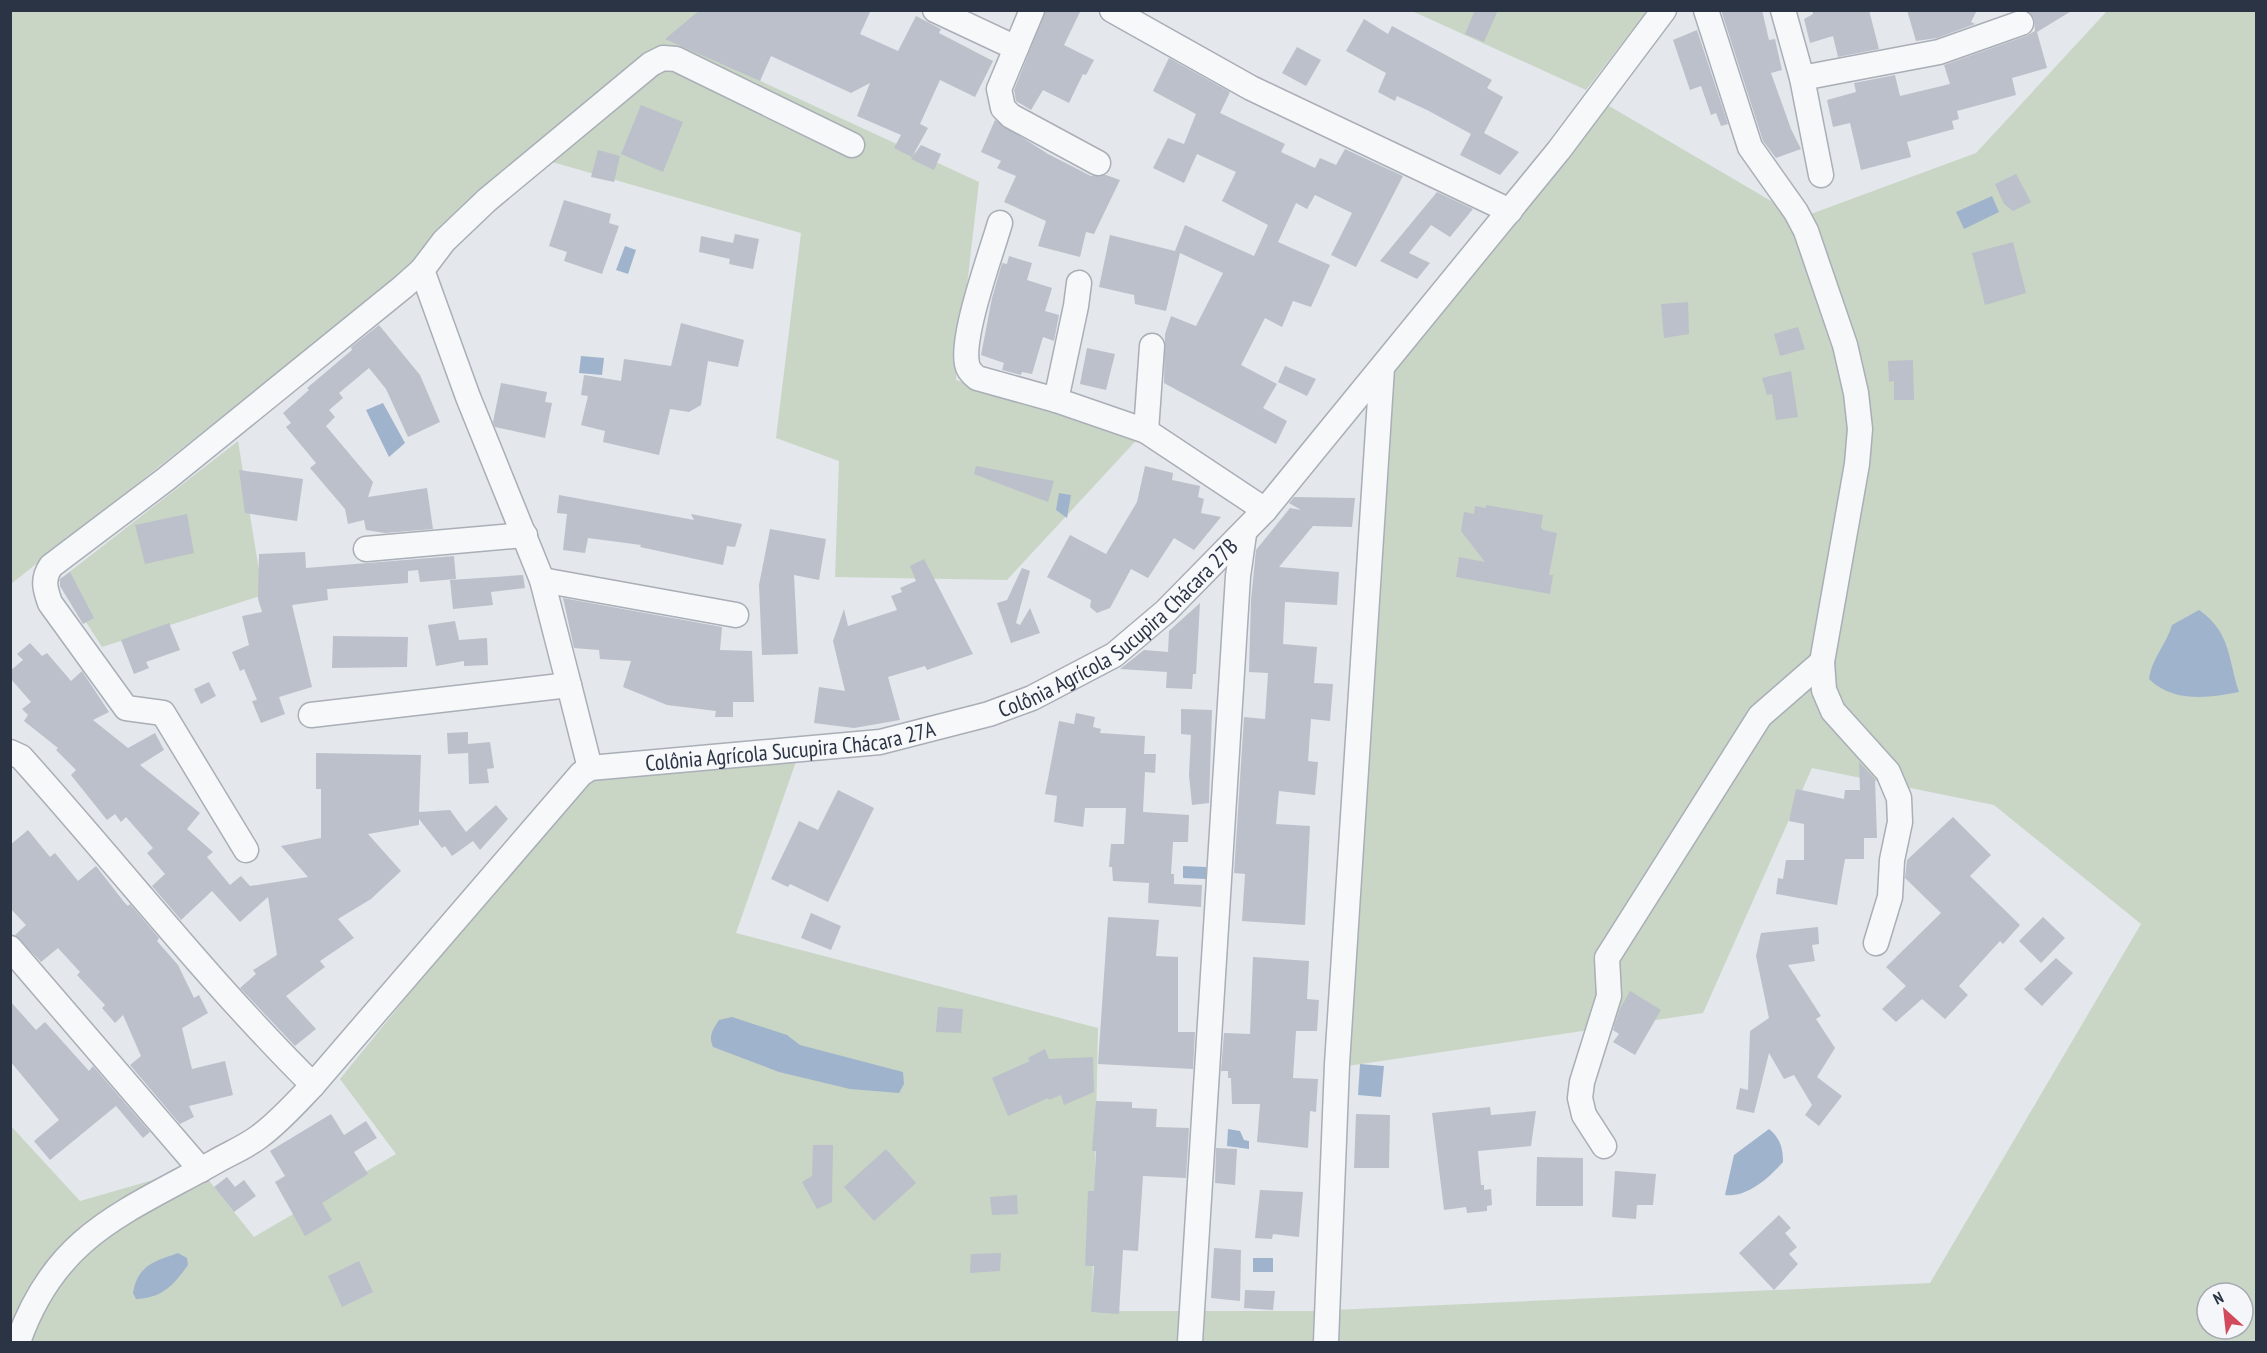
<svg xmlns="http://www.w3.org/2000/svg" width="2267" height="1353" font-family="'PT Sans Narrow',sans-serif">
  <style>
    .green { fill: #c9d6c5; fill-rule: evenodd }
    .water { fill: #9fb4cc }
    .building { fill: #bbc0ca }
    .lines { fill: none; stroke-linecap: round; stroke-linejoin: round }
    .street-casing { stroke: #a9aeb7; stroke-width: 27 }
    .street { stroke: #f7f8fa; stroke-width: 24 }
    .labels { text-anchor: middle; stroke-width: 5; stroke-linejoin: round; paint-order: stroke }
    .street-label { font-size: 22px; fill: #2b3445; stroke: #f4f6f9 }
  </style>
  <rect width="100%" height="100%" fill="#e4e7ec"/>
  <g class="green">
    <polygon points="11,11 704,11 672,40 979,182 956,380 1144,432 1007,580 835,577 839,461 776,438 801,233 545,160 11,584"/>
    <polygon points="1412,11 1647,11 1586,90"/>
    <path d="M2107,11H2256V1342H11L10,1125L80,1201L198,1167L254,1237L396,1154L340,1079L591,770L799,753L736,933L1098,1028L1092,1311H1311L1930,1283L2141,924L1994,805L1812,768L1703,1013L1341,1067L1382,377L1604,103L1800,218L1976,153ZM2207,1293H2243V1329H2207Z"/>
    <polygon points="238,441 263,595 102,647 59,580"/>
  </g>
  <g class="water">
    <polygon points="1992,196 1999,212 1964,229 1956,212"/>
    <polygon points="625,246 636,250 628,274 616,270"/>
    <polygon points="581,356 604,358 602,375 579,373"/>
    <polygon points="383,403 405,443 389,457 366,410"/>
    <polygon points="1059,493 1071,495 1067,518 1056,510"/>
    <path d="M2199,610C2231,632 2228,659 2239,692C2209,698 2173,703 2149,679C2152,658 2166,645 2172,625Z"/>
    <polygon points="1183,866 1206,867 1206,879 1183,878"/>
    <path d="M732,1017L787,1035L800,1045L903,1072L904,1084L899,1093L850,1089L779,1072L713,1047C708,1036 713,1029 719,1020Z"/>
    <polygon points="1360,1064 1384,1066 1381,1097 1358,1095"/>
    <polygon points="1228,1129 1240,1131 1244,1140 1249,1141 1249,1149 1227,1146"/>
    <path d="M1769,1129C1780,1138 1783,1148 1783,1162C1769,1178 1747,1198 1725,1195L1734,1155Z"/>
    <path d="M178,1253L187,1258L188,1265C173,1286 162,1298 136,1299L133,1293C138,1265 153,1262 178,1253Z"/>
    <rect x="1253" y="1258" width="20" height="14"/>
  </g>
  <g class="building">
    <polygon points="700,10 871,10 860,34 898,51 916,16 941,29 939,33 993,61 975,97 940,80 920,124 928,128 912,157 894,148 901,135 857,116 870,83 851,93 771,56 760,81 665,39"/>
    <polygon points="1046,10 1081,10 1064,45 1094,60 1086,75 1083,74 1069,103 1043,90 1031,110 1016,101 1014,90"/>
    <polygon points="1475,10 1498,10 1484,42 1465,34"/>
    <polygon points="1721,10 1762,10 1769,40 1775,39 1782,70 1771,73 1791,129 1801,149 1776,158 1763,141"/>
    <polygon points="1812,10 1869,10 1879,49 1838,57 1833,36 1810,43 1804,19 1813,14"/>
    <polygon points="1907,10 1977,10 1971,22 1975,24 1937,38 1916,41"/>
    <polygon points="2027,10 2073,10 2037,32 2047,68 2012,78 2016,95 1957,111 1959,119 1952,121 1954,129 1907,142 1911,157 1861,170 1850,123 1833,127 1827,100 1856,92 1854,83 1895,75 1900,96 1950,84 1944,65 2026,36 2035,31 2034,18"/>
    <polygon points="1364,19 1388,34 1392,26 1492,80 1487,88 1503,97 1484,133 1519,152 1500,175 1460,155 1471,134 1429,111 1397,96 1395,101 1378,92 1386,73 1346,51"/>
    <polygon points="1697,30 1728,124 1721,126 1716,113 1711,115 1701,86 1690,90 1673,40"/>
    <polygon points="1297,47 1321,60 1306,86 1282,73"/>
    <polygon points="1169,58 1230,92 1220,113 1285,144 1281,152 1315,168 1320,158 1336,165 1345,149 1403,176 1356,267 1331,255 1352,213 1315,195 1307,209 1296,203 1278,242 1330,265 1311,307 1293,301 1282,327 1265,318 1241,365 1277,384 1263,408 1287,421 1276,444 1164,383 1165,334 1171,316 1196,326 1223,273 1180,253 1166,311 1135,304 1134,295 1099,287 1110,235 1175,251 1185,225 1254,256 1268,225 1222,201 1236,172 1197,154 1184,183 1153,168 1168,138 1184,144 1196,114 1153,91"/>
    <polygon points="641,105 683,122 663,172 621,154"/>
    <polygon points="995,120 1048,154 1091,176 1106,175 1120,180 1094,234 1086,232 1080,257 1038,246 1046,221 1004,202 1016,176 997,168 1001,161 981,152"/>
    <polygon points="921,145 941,154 934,170 911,159"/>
    <polygon points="598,150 620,156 614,182 591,177"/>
    <polygon points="2016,174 2031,202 2013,211 2004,204 1995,184"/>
    <polygon points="1437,192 1473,209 1450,237 1431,225 1409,253 1430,263 1417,279 1380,261"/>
    <polygon points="564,200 611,214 609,223 619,226 602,274 564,261 567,252 549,246"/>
    <polygon points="735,234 759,239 753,269 729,264 730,259 699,252 701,236 733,243"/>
    <polygon points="2013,242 2026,293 1985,305 1972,253"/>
    <polygon points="1009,256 1032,263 1027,280 1052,288 1045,311 1059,315 1054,341 1043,337 1032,374 1022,372 1021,375 1002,370 1004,363 981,355 992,298 1002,263 1007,264"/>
    <polygon points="1688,302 1689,334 1664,338 1661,304"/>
    <polygon points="681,323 744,340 738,367 708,361 701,405 689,412 670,409 659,455 603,442 605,431 581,425 588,396 581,395 584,375 621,381 624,359 671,366"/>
    <polygon points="379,325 420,375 440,422 408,437 386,389 369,368 339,393 343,398 329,410 335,417 326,426 373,482 368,497 427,488 433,529 385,533 366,530 364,520 348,524 345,509 310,468 316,463 286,427 291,423 283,413 309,390 307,388 352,350 351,347"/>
    <polygon points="1798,327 1805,349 1780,356 1774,334"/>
    <polygon points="1087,348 1115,354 1106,390 1080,384"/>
    <polygon points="1913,360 1914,400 1894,400 1894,381 1889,382 1888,361"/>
    <polygon points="1285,366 1316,379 1307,396 1278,382"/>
    <polygon points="1791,371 1798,417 1776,420 1772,394 1767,395 1762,378"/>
    <polygon points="501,383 547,392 545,402 552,403 545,438 495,427 493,422"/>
    <polygon points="976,466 1054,481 1048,502 974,474"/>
    <polygon points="1145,466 1173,473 1172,480 1200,486 1198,497 1204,499 1201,513 1221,517 1194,550 1174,538 1148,578 1131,569 1110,608 1097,613 1090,607 1091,600 1047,577 1070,535 1106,554 1137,502"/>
    <polygon points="239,470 303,479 297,521 245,513"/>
    <polygon points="559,495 694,520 691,514 742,524 735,547 727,546 723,565 640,547 641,545 588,538 585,553 563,550 567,514 557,513"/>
    <polygon points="1294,497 1355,498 1352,527 1313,526 1279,567 1339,572 1337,605 1285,602 1283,644 1317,647 1314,683 1333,684 1330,721 1311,719 1308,761 1318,762 1315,795 1279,791 1276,824 1310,826 1305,925 1242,921 1245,874 1234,873 1244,717 1265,719 1268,673 1249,672 1251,600 1256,550 1290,508 1301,510 1289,503"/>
    <polygon points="1486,505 1543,515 1541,527 1543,530 1557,533 1549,575 1553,575 1550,594 1456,577 1459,557 1485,562 1461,531 1464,512 1474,514 1475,506 1486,508"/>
    <polygon points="187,514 194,553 145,564 135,525"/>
    <polygon points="770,529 826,539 819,580 794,575 798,654 762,655 759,585"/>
    <polygon points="305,552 306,568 454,556 456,579 420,582 418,570 408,571 408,583 327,589 328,600 292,605 312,687 279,697 285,714 261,723 252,701 257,700 244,669 240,671 232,652 249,645 242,616 262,612 258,599 259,554"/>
    <polygon points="924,559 973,654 927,670 925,666 888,677 900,720 854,728 814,723 819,687 845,691 833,641 844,609 848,626 897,610 891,596 902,592 900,588 916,581 910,566"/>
    <polygon points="1022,568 1030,571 1016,623 1020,625 1030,608 1040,633 1011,643 997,603 1007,600"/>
    <polygon points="70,572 94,618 83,624 60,586 60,579"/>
    <polygon points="523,575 525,588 491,592 493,605 453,609 450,580"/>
    <polygon points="563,598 722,627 720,650 752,651 754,702 733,702 733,717 715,717 716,711 667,705 623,687 631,661 600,659 599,650 574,648"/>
    <polygon points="1200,603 1196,674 1193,674 1192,689 1166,688 1167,672 1120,669 1144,650 1168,652 1169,631"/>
    <polygon points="455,621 459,640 487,638 488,665 464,666 464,661 436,666 428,625"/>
    <polygon points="169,623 180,650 146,662 149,668 134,674 121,640"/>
    <polygon points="333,636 408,637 407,667 332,668"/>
    <polygon points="30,643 42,656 47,653 71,681 82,671 109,712 93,720 128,748 155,733 164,750 140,765 200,813 187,829 213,852 207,857 230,885 241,876 250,886 308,877 281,846 321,838 321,789 316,789 316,753 421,755 419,812 450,810 466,832 496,805 508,819 480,850 473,841 452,856 445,846 442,848 419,819 419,825 368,834 401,871 371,899 338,919 354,938 320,961 325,967 286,996 316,1029 295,1046 240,988 256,974 253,970 277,955 268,897 240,922 212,891 181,920 152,886 165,874 147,853 153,848 126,817 121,822 115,814 107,820 71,775 76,770 56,750 58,748 24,721 28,715 22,709 31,702 10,678 10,671 23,660 17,654"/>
    <polygon points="209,682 216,696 201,704 194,689"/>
    <polygon points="1181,709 1212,710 1209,803 1192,805 1189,775 1191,735 1181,734"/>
    <polygon points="1076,713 1095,717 1093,727 1101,729 1100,733 1145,736 1144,754 1156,754 1155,773 1145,772 1143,812 1189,815 1188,842 1173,842 1171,874 1174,874 1174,884 1202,885 1201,907 1148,903 1149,883 1113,881 1112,867 1109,867 1111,844 1124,844 1126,808 1085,808 1083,827 1054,822 1057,796 1045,794 1059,721 1074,724"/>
    <polygon points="468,732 468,744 490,742 494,768 487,769 489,783 469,784 468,749 468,753 448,754 447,733"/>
    <polygon points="1859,762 1875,779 1877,838 1864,838 1864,859 1845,859 1837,905 1776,894 1778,878 1783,879 1786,860 1804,860 1804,824 1789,821 1796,789 1844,799 1845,790 1860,790"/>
    <polygon points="838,790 874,808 828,902 790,884 788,887 771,879 799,821 818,830"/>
    <polygon points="1953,817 1991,855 1970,876 2020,925 2003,944 2000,941 1959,986 1968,995 1945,1019 1922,999 1896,1022 1882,1009 1906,986 1886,967 1941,913 1905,878 1907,860"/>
    <polygon points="28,830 50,857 55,853 78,881 96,866 124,902 128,906 130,904 159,938 157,941 178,965 194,998 199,995 208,1013 182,1028 192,1069 225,1061 233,1095 189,1106 194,1117 180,1124 130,1065 141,1056 123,1015 115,1023 102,1008 105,1005 77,975 80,972 58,948 41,962 15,935 26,925 10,908 10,845"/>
    <polygon points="811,913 841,926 831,950 801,938"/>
    <polygon points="1108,917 1159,920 1156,956 1178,957 1178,1032 1195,1032 1193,1069 1098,1064"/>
    <polygon points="2043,917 2065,938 2041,963 2019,941"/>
    <polygon points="1818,927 1819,944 1812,945 1815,961 1788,965 1821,1016 1816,1019 1835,1048 1817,1077 1842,1096 1819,1126 1805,1115 1812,1105 1794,1075 1784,1079 1769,1053 1754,1113 1736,1109 1740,1088 1748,1090 1750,1031 1769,1018 1756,956 1761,933"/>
    <polygon points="1253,957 1309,961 1307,999 1319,1000 1317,1031 1296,1031 1293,1078 1318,1079 1316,1112 1310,1111 1308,1148 1257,1142 1260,1104 1232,1104 1231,1078 1228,1078 1228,1071 1221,1071 1224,1033 1250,1034"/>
    <polygon points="2056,958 2073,973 2042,1006 2024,989"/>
    <polygon points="1630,991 1661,1010 1635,1055 1613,1042 1619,1034 1613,1030 1620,1009"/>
    <polygon points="10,1001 36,1030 45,1022 89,1071 93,1066 150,1132 143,1138 116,1106 50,1160 34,1141 59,1120 10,1061"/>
    <polygon points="938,1007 963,1009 961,1033 936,1032"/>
    <polygon points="1045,1049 1049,1059 1093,1057 1094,1092 1064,1105 1061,1095 1049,1100 1048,1098 1008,1116 992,1078 1030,1061 1028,1058"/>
    <polygon points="1096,1101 1132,1102 1132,1108 1157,1109 1156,1127 1189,1128 1186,1178 1143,1176 1138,1251 1123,1250 1119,1314 1091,1312 1094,1266 1085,1266 1088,1191 1094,1191 1096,1151 1092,1151"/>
    <polygon points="1490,1107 1491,1115 1536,1111 1531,1146 1478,1151 1481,1185 1484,1185 1484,1190 1491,1189 1492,1205 1487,1206 1487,1211 1467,1213 1466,1207 1444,1210 1432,1113"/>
    <polygon points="331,1114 344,1135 366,1121 377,1138 354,1152 368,1174 322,1203 332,1220 305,1236 275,1182 285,1176 270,1151"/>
    <polygon points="1356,1114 1390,1115 1389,1168 1354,1168"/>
    <polygon points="813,1145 833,1145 832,1202 817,1209 802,1182 812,1176"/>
    <polygon points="1216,1148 1237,1149 1235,1185 1215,1183"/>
    <polygon points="886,1149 916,1183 874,1221 844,1187"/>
    <polygon points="1537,1157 1583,1158 1583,1206 1536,1206"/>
    <polygon points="1615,1171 1656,1174 1653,1205 1637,1205 1636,1219 1612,1217"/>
    <polygon points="227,1177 235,1187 244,1180 256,1196 234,1212 214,1187"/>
    <polygon points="1260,1190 1303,1192 1299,1237 1273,1234 1272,1239 1255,1238"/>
    <polygon points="1017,1195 1018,1214 992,1215 990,1197"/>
    <polygon points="1779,1215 1791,1228 1785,1233 1797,1247 1789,1254 1798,1264 1774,1290 1739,1253"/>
    <polygon points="1214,1248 1241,1250 1240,1301 1211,1298"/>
    <polygon points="1001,1253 1000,1271 970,1273 971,1254"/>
    <polygon points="359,1261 373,1292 342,1307 328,1276"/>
    <polygon points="1245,1290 1275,1291 1273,1310 1244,1308"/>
  </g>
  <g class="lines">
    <defs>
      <g id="street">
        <polyline points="935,10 1016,48"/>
        <polyline points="1032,10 999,89 1003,108 1011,116 1098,163"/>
        <polyline points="1112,10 1251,88 1510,211"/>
        <polyline points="1706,10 1750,147 1796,212 1806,231 1845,345 1856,393 1860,429 1857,464 1822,662 1824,690 1833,711 1888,772 1899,798 1900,822 1892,860 1890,897 1876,943"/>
        <polyline points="1783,10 1802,78 1821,175"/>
        <polyline points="1802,78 1939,52 2021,23"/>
        <path d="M1000,223C991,254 961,335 967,364C968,370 972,374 977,378L1056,400L1146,431L1265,510"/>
        <polyline points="422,270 468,397 542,580 569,685"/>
        <polyline points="1056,400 1076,306 1079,283"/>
        <polyline points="1146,431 1152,346"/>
        <polyline points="366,549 525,535"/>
        <polyline points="542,580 736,615"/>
        <polyline points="311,715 569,685 590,768"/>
        <path d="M10,752L21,757C119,866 209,982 313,1085"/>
        <path d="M246,850L163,713L126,708L50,603C45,589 42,579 51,566L166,479L403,287L422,270L444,241L487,200L651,64L663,58L676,59L852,145"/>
        <polyline points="10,948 201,1170"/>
        <polyline points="1604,1146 1584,1115 1580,1098 1582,1082 1609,996 1607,958 1760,716 1822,662"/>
        <path id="s1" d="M18,1342C55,1236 123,1213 213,1163C228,1154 246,1147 260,1136C280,1121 296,1103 313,1085L581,774L590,768L880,742L989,714L1032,698L1114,655L1166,611L1265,510L1559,150L1664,10"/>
        <polyline points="1190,1342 1238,576 1244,534"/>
        <polyline points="1326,1342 1337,1064 1382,368"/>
      </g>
    </defs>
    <use href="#street" class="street-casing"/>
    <use href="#street" class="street"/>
  </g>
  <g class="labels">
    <g class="street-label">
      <text dy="8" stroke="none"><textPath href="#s1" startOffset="1383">Colônia Agrícola Sucupira Chácara 27B</textPath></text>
      <text dy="8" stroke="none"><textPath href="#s1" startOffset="1024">Colônia Agrícola Sucupira Chácara 27A</textPath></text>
    </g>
  </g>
  <rect width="2267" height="1353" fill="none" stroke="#2b3445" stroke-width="24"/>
  <g transform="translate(2225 1311) rotate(333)"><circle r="28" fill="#f4f6f9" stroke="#a4a8b1" stroke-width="1.5"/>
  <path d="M0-4.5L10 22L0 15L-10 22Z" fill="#d1495b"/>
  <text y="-9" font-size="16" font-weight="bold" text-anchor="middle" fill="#2b3445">N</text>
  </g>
</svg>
